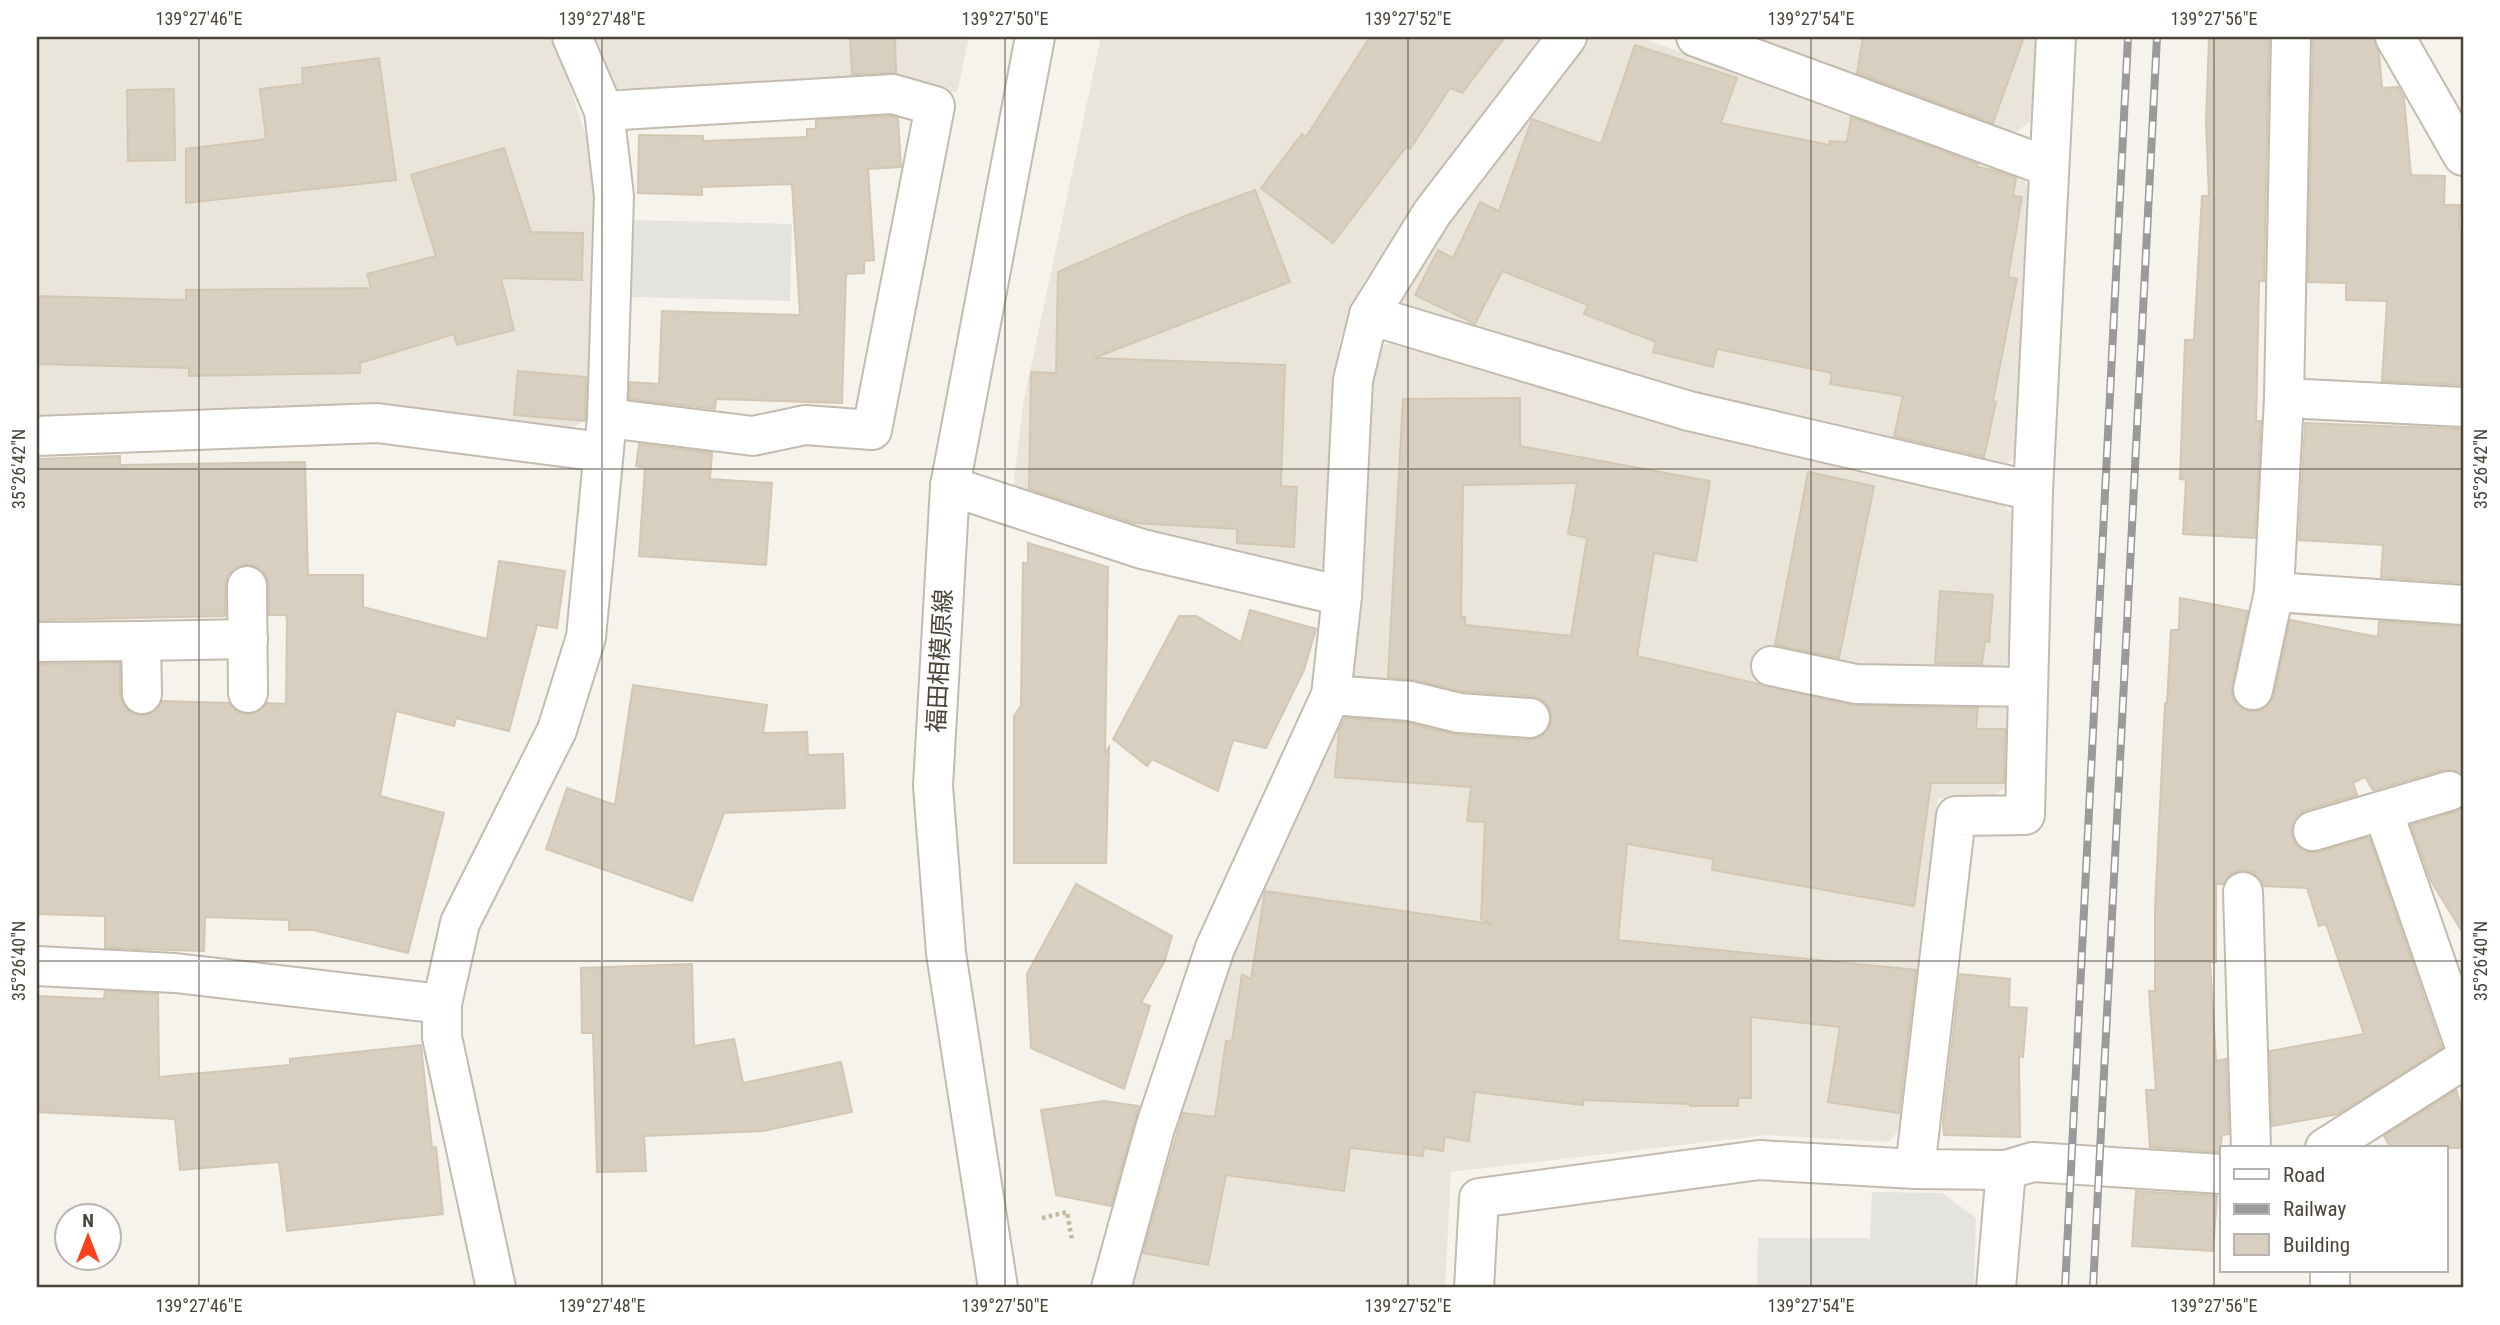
<svg xmlns="http://www.w3.org/2000/svg" width="2500" height="1325" font-family="'Roboto Condensed','Noto Sans JP',sans-serif">
  <style>
    .residential { fill: #eae5da }
    .parking { fill: #e5e3e0 }
    .building { fill: #d8cfc1; stroke: #d3c7b4; stroke-width: 2; fill-rule: evenodd }
    .lines { fill: none; stroke-linecap: round; stroke-linejoin: round }
    .minor-casing { stroke: #c2bbae; stroke-width: 42 }
    .path { stroke: #c4b79f; stroke-width: 4.5; stroke-dasharray: 3.5 3.5; stroke-linecap: butt }
    .minor { stroke: #fff; stroke-width: 38 }
    .rail-casing { stroke: #9a9a9a; stroke-width: 8 }
    .rail { stroke: #fff; stroke-width: 5; stroke-dasharray: 16; stroke-linecap: butt }
    .ticks { fill: none; stroke: #4b4439; stroke-width: 2; stroke-opacity: 0.45 }
    .labels { text-anchor: middle; stroke-width: 5; stroke-linejoin: round; paint-order: stroke }
    .street-label { font-size: 24px; fill: #4b4439; stroke: #fff }
    .neatline { fill: none; stroke: #4b4439; stroke-width: 2.5 }
    .ticks-label { font-size: 18px; text-anchor: middle; fill: #4b4439 }
  </style>
  <rect width="100%" height="100%" fill="#f6f3ec"/>
  <g class="residential">
    <polygon points="37,37 549,37 557,47 591,152 597,222 590,414 572,430 37,420"/>
    <polygon points="587,37 969,37 957,93 891,76 618,94"/>
    <polygon points="1101,37 1540,37 1479,126 1405,220 1361,286 1341,336 1335,369 1327,559 1321,570 1316,572 1147,532 1013,489 1023,404"/>
    <polygon points="1583,37 1638,37 2019,170 2029,188 2020,452 2002,468 1690,395 1399,309 1393,295"/>
    <polygon points="1736,37 2039,37 2034,119 2014,133"/>
    <polygon points="1394,340 2002,501 2017,522 2012,658 1995,674 1840,663 1838,696 2009,708 2006,787 1987,801 1938,798 1901,1127 1889,1142 1766,1135 1451,1172 1445,1288 1124,1288 1212,985 1337,711 1461,704 1461,689 1357,682 1350,673 1371,353"/>
  </g>
  <g class="parking">
    <polygon points="632,220 792,224 790,301 630,297"/>
    <polygon points="1872,1192 1942,1193 1976,1218 1974,1288 1757,1288 1758,1238 1870,1238"/>
  </g>
  <g class="building">
    <polygon points="850,37 895,37 896,73 852,74"/>
    <polygon points="1370,37 1505,37 1462,93 1450,88 1410,149 1407,146 1333,243 1261,188 1302,134 1306,137"/>
    <polygon points="1863,37 2024,37 1993,123 1857,73"/>
    <polygon points="2209,37 2269,37 2264,281 2259,281 2256,421 2261,421 2255,538 2183,534 2186,480 2180,479 2185,340 2194,340 2202,196 2209,196 2206,123"/>
    <polygon points="2313,37 2373,37 2379,53 2382,88 2398,87 2404,98 2411,175 2445,176 2444,205 2460,205 2459,227 2463,227 2463,385 2382,381 2387,301 2346,300 2346,283 2308,282"/>
    <polygon points="1635,45 1737,78 1721,123 1829,145 1830,141 1847,142 1851,117 1978,164 1977,167 1993,170 2016,178 2013,196 2022,197 2008,277 2017,279 1993,401 1996,402 1984,457 1894,436 1903,396 1830,384 1832,373 1717,349 1713,367 1653,352 1656,342 1584,314 1588,305 1502,271 1475,324 1415,295 1438,250 1453,258 1480,202 1499,211 1532,119 1601,144"/>
    <polygon points="379,58 396,180 186,203 186,149 266,139 260,89 303,84 302,68"/>
    <polygon points="174,89 175,160 128,161 127,90"/>
    <polygon points="891,116 898,118 901,167 868,169 874,260 864,261 864,273 846,274 842,403 716,399 715,409 629,399 630,382 659,384 662,311 800,315 792,184 702,187 702,195 638,193 639,135 703,136 703,141 807,137 807,129 816,129 816,120"/>
    <polygon points="504,148 531,232 583,233 582,280 501,278 514,330 457,345 454,334 360,363 360,373 189,376 189,368 37,364 37,296 186,300 186,290 371,288 367,274 436,256 411,175"/>
    <polygon points="1255,190 1290,282 1094,358 1285,365 1281,486 1297,487 1294,547 1237,543 1237,529 1134,523 1029,489 1031,372 1056,373 1058,272 1185,216"/>
    <polygon points="518,371 586,377 585,421 514,415"/>
    <path d="M1520,398V446L1710,481L1696,561L1654,553L1637,656L1851,705L1978,708L1976,729H2005L2004,783H1931L1914,906L1712,870L1713,859L1627,844L1618,940L1916,970L1899,1113L1828,1102L1840,1027L1751,1017V1098H1738V1106H1690V1104L1583,1100V1105L1475,1092L1469,1141L1445,1137L1443,1151L1424,1148L1423,1156L1350,1148L1344,1191L1226,1175L1208,1265L1143,1253L1183,1113L1215,1117L1226,1041L1232,1042L1242,974L1251,979L1265,891L1492,924L1481,919L1485,822L1467,821L1471,787L1335,777L1339,731L1345,718L1407,723L1457,735L1528,740L1540,737L1548,730L1552,719L1549,708L1542,700L1532,696L1462,691L1415,680L1388,677L1403,399ZM1577,483L1568,534L1587,538L1571,636L1465,625V617H1461L1463,485Z"/>
    <polygon points="2305,423 2463,429 2463,583 2381,577 2383,545 2299,540"/>
    <polygon points="639,444 712,453 710,479 772,483 766,565 639,556 645,468 636,466"/>
    <polygon points="120,456 120,465 305,462 308,575 363,575 363,607 487,639 499,561 565,571 557,628 537,625 509,731 456,718 454,726 396,711 380,796 444,813 408,953 313,930 289,930 289,920 205,917 204,951 105,948 105,916 37,914 37,664 120,663 120,694 123,705 131,713 142,716 154,712 162,701 229,703 237,712 248,715 258,712 267,703 286,704 287,618 285,615 269,615 269,585 265,574 257,567 246,564 235,568 228,575 225,586 225,616 37,620 37,459"/>
    <polygon points="1808,472 1874,486 1839,658 1775,645"/>
    <polygon points="1028,543 1108,567 1105,753 1109,747 1106,863 1014,863 1014,716 1021,706 1023,563 1028,563"/>
    <polygon points="1940,591 1993,595 1989,642 1985,641 1982,664 1935,663"/>
    <polygon points="2180,598 2248,611 2232,686 2232,696 2238,706 2249,711 2259,711 2269,705 2274,695 2290,620 2378,637 2379,621 2463,627 2463,775 2453,770 2443,770 2373,790 2365,777 2353,783 2357,795 2306,810 2297,816 2292,827 2292,836 2297,846 2309,852 2319,852 2369,837 2442,1048 2338,1114 2272,1126 2270,1051 2364,1034 2326,924 2319,926 2307,888 2263,886 2261,880 2253,872 2242,870 2232,873 2223,884 2216,884 2216,962 2210,962 2216,1061 2226,1059 2229,1134 2222,1135 2220,1152 2150,1147 2146,1090 2156,1090 2149,991 2155,991 2155,909 2165,703 2167,703 2171,630 2179,630"/>
    <polygon points="1250,610 1316,629 1304,670 1266,748 1233,740 1218,791 1152,759 1147,766 1113,739 1179,616 1196,616 1241,642"/>
    <polygon points="633,685 767,705 763,733 807,732 808,755 843,754 845,808 724,813 692,901 546,849 567,788 615,805"/>
    <polygon points="2463,807 2463,933 2431,881 2411,825 2455,812"/>
    <polygon points="1076,884 1172,936 1165,960 1141,1003 1150,1006 1124,1089 1031,1048 1027,974"/>
    <polygon points="692,964 694,1046 734,1039 743,1083 841,1062 852,1112 763,1131 644,1136 646,1171 597,1172 593,1033 582,1033 581,968"/>
    <polygon points="1960,974 2010,979 2009,1007 2027,1008 2023,1057 2019,1056 2020,1137 1944,1135 1943,1122"/>
    <polygon points="105,991 158,994 159,1077 290,1065 290,1059 421,1045 432,1148 436,1147 443,1214 287,1231 279,1162 180,1170 175,1119 37,1112 37,996 104,999"/>
    <polygon points="2456,1090 2463,1112 2463,1148 2391,1148 2384,1136"/>
    <polygon points="1104,1101 1139,1106 1111,1206 1056,1195 1041,1110"/>
    <polygon points="2136,1191 2217,1196 2213,1251 2132,1246"/>
  </g>
  <g class="lines">
    <defs>
      <g id="minor">
        <polyline points="1696,37 2049,167"/>
        <polyline points="2056,37 2033,491 2025,815 1956,816 1915,1169 2006,1170 2033,1162 2222,1174"/>
        <polyline points="2291,37 2284,398 2274,592 2463,605"/>
        <polyline points="2395,37 2463,156"/>
        <polyline points="604,111 893,94 935,106 872,430 805,425 753,436 607,418"/>
        <polyline points="1369,315 1689,411 2033,491"/>
        <polyline points="2284,398 2463,407"/>
        <polyline points="37,436 377,423 602,452"/>
        <polyline points="950,486 1142,549 1342,596"/>
        <polyline points="247,586 248,693"/>
        <polyline points="37,642 141,641"/>
        <polyline points="1771,666 1856,684 2027,687"/>
        <polyline points="2253,690 2274,592"/>
        <polyline points="142,694 141,641 248,639"/>
        <polyline points="1331,695 1410,701 1459,713 1530,718"/>
        <polyline points="2383,811 2463,1041"/>
        <polyline points="2313,831 2449,791"/>
        <polyline points="2243,892 2251,1148"/>
        <polyline points="37,966 175,973 442,1004"/>
        <polyline points="2325,1148 2463,1060"/>
        <polyline points="2330,1271 2330,1288"/>
        <polyline points="496,1288 442,1037 442,1004 460,923 557,730 586,637 607,418 614,196 604,111 572,37"/>
        <polyline points="998,1288 946,953 933,786 950,486 1035,37"/>
        <polyline points="1111,1288 1155,1128 1215,948 1331,695 1342,596 1353,380 1369,315 1432,213 1567,37"/>
        <polyline points="1474,1288 1479,1198 1759,1160 1915,1169"/>
        <polyline points="1996,1288 2006,1170"/>
      </g>
    </defs>
    <use href="#minor" class="minor-casing"/>
    <polyline class="path" points="1042,1218 1067,1212 1072,1240"/>
    <use href="#minor" class="minor"/>
    <defs>
      <g id="rail">
        <polyline points="2065,1288 2128,37"/>
        <polyline points="2093,1288 2157,37"/>
      </g>
    </defs>
    <use href="#rail" class="rail-casing"/>
    <use href="#rail" class="rail"/>
  </g>
  <path class="ticks" d="M199,37V1288M602,37V1288M1005,37V1288M1408,37V1288M1811,37V1288M2214,37V1288M37,469H2463M37,961H2463"/>
  <g class="labels">
    <g class="street-label">
      <text transform="translate(940 661) rotate(-87)" y="8">福田相模原線</text>
    </g>
  </g>
  <rect width="2500" height="1325" fill="none" stroke="#ffffff" stroke-width="77"/>
  <rect x="2220" y="1146" width="228" height="126" fill="#ffffff" stroke="#b7b4b0" stroke-width="2"/>
  <rect x="2234" y="1169" width="35" height="10" fill="#ffffff" stroke="#b7b4b0" stroke-width="2"/>
  <text x="2283" y="1182" font-size="21" fill="#4b4439">Road</text>
  <rect x="2234" y="1204" width="35" height="10" fill="#9a9a9a" stroke="#b7b4b0" stroke-width="2"/>
  <text x="2283" y="1216" font-size="21" fill="#4b4439">Railway</text>
  <rect x="2234" y="1234" width="35" height="21" fill="#d8cfc1" stroke="#b7b4b0" stroke-width="2"/>
  <text x="2283" y="1252" font-size="21" fill="#4b4439">Building</text>
  <g transform="translate(88 1237)"><circle r="33" fill="#ffffff" stroke="#b7b4b0" stroke-width="2"/>
  <path d="M0-5L12 26L0 18L-12 26Z" fill="#fc3f1d"/>
  <text y="-10" font-size="19" font-weight="bold" text-anchor="middle" fill="#4b4439">N</text>
  </g>
  <rect x="38" y="38" width="2424" height="1248" class="neatline"/>
  <g class="ticks-label">
    <text x="199" y="25">139°27'46"E</text>
    <text x="602" y="25">139°27'48"E</text>
    <text x="1005" y="25">139°27'50"E</text>
    <text x="1408" y="25">139°27'52"E</text>
    <text x="1811" y="25">139°27'54"E</text>
    <text x="2214" y="25">139°27'56"E</text>
    <text transform="translate(19 469) rotate(-90)" y="6">35°26'42"N</text>
    <text transform="translate(2481 469) rotate(-90)" y="6">35°26'42"N</text>
    <text transform="translate(19 961) rotate(-90)" y="6">35°26'40"N</text>
    <text transform="translate(2481 961) rotate(-90)" y="6">35°26'40"N</text>
    <text x="199" y="1312">139°27'46"E</text>
    <text x="602" y="1312">139°27'48"E</text>
    <text x="1005" y="1312">139°27'50"E</text>
    <text x="1408" y="1312">139°27'52"E</text>
    <text x="1811" y="1312">139°27'54"E</text>
    <text x="2214" y="1312">139°27'56"E</text>
  </g>
</svg>
